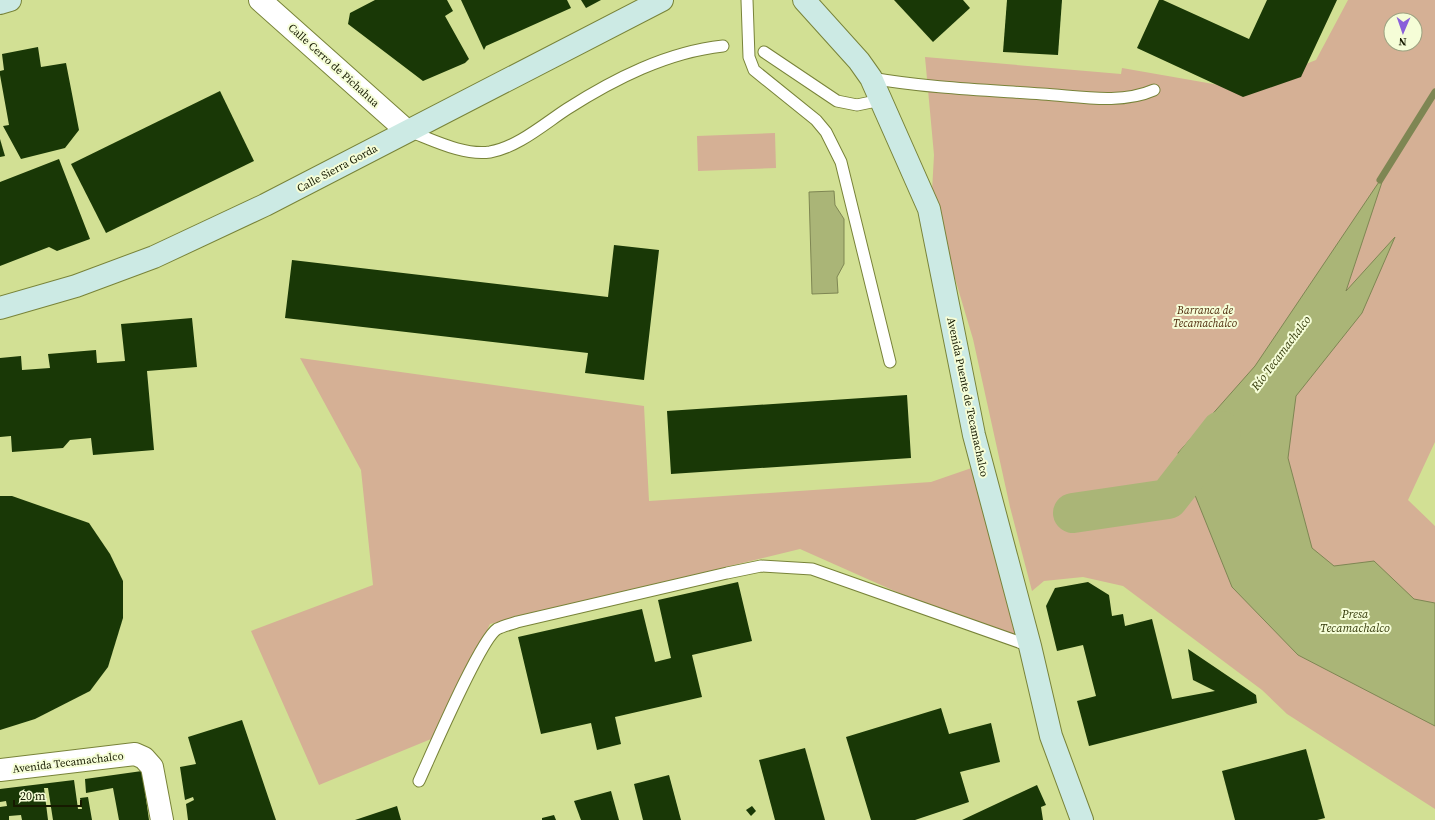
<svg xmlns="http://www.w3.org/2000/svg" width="1435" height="820" font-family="'Source Serif 4',serif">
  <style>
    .green { fill: #d5b095; fill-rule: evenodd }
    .water { fill: #aab577; stroke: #7e8653 }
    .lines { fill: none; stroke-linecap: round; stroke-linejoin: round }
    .stream { stroke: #7e8653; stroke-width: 7 }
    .river { stroke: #aab577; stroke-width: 40 }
    .building { fill: #193806 }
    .service-casing { stroke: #788339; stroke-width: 13 }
    .minor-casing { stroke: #788339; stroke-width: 24 }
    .secondary-casing { stroke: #788339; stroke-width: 24 }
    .service { stroke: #fff; stroke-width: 11 }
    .minor { stroke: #fff; stroke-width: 22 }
    .secondary { stroke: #cceae4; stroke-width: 22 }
    .labels { text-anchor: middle; stroke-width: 4; stroke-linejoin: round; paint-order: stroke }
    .street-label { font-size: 11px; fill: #161a00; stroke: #f5fdd7 }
    .park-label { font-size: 11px; font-style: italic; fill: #4f2b0c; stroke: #f5fdd7 }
    .water-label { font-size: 12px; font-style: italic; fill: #363c0c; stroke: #f5fdd7 }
  </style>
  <rect width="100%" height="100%" fill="#d2e094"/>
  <g class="green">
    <path d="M1348,0H1435V442L1408,500L1435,526V809L1287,714L1262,690L1123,586L1083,577L1044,581L1032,591L1010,507L973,339L934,208L932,191L934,155L925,57L1121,74L1122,68L1242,89L1316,60ZM1391,20H1415V44H1391Z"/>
    <polygon points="775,133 776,168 698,171 697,136"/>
    <polygon points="300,358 644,406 649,501 931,482 986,463 1034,653 800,549 490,624 436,737 319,785 251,631 373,585 361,470"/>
  </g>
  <g class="water">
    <polygon points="1385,173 1346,291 1395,237 1362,313 1296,396 1288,458 1312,548 1334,566 1374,561 1414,599 1435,603 1435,726 1298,655 1232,587 1178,453 1255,366"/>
    <polygon points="834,191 835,205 844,219 844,264 837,277 838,293 812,294 809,192"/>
  </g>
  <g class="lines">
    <polyline class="stream" points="1380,180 1435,92"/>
    <polyline class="river" points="1073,513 1168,499 1221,431"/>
  </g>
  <g class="building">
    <polygon points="375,0 447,0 453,11 445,16 469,59 465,63 423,81 348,24 350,13"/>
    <polygon points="461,0 567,0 571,8 486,46 484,50"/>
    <polygon points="581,0 601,0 586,8"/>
    <polygon points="894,0 963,0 970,8 933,42"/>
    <polygon points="1007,0 1062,0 1058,55 1003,52"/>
    <polygon points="1159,0 1163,0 1249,39 1267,0 1337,0 1301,77 1243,97 1137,48"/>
    <polygon points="38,47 41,67 66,63 79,130 65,148 21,159 3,126 9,125 0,75 0,71 4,70 2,54"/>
    <polygon points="220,91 254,161 106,233 71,164"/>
    <polygon points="0,139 5,156 0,157"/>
    <polygon points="59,159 90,239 57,251 49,247 0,266 0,182"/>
    <polygon points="614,245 659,250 644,380 585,373 588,353 285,318 292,260 608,297"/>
    <polygon points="192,318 197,367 147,371 154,450 93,455 91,438 70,440 63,448 12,452 11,436 0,437 0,358 21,356 22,370 50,368 48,354 96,350 97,363 125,361 121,324"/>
    <polygon points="907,395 911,458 671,474 667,411"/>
    <polygon points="0,496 12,496 89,523 110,554 123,581 123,618 108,667 90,691 35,719 0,730"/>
    <polygon points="738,582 752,641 692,655 702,697 615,717 621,744 597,750 591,723 541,734 518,637 642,609 655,662 671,658 658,600"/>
    <polygon points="1088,582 1109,595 1112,616 1123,614 1125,626 1152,619 1172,699 1215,691 1193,680 1188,649 1256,695 1257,703 1089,746 1077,701 1096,696 1083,645 1057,651 1046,606 1055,588"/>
    <polygon points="941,708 949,734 991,723 1000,762 960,772 969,802 915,820 871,820 846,737"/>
    <polygon points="242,720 276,820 188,820 186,804 194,800 193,797 185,800 180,767 196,764 188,737"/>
    <polygon points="805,748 825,820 775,820 759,760"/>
    <polygon points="1306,749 1325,818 1317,820 1235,820 1222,771"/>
    <polygon points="142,771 149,820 119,820 113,788 86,793 85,779"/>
    <polygon points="669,775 681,820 643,820 634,784"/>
    <polygon points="74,780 78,809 82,809 80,798 88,797 92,820 53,820 48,788 44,788 48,820 22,820 21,815 9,816 9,820 0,820 0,807 7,806 6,801 0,802 0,789"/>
    <polygon points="1037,785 1046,805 1041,807 1043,820 962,820"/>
    <polygon points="611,791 619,820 581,820 574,801"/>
    <polygon points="397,806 401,820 355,820"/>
    <polygon points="752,806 756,811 751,816 746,810"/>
    <polygon points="554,815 556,820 542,820 542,818"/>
  </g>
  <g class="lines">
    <defs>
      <g id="service">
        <polyline points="747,0 749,57 754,70 816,120 826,132 841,162 890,362"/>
        <polyline points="764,52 837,101 857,105 881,100"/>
        <path d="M871,78C928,88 985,90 1042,94C1078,96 1120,105 1154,90"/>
        <path d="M409,131C433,140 464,156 490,152C518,147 544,124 567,109C614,79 667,52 723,46"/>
        <path d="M419,781C431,755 480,640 497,629C503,626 511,624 517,622L727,573L761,566L812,569L1030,646"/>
      </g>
      <g id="minor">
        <polyline points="260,0 407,131"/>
        <polyline points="0,770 135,754 144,758 152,767 162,820"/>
      </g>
      <g id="secondary">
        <polyline points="804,0 859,61 871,78 929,209 974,435 1030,646 1051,736 1082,820"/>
        <polyline points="0,3 10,0"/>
        <polyline points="0,308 76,286 154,257 265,205 662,0"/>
      </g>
    </defs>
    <use href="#service" class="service-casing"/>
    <use href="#minor" class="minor-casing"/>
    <use href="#secondary" class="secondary-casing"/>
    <use href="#service" class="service"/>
    <use href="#minor" class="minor"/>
    <use href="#secondary" class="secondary"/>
  </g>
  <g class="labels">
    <g class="street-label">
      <text transform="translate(334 65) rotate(42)" y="4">Calle Cerro de Pichahua</text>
      <text transform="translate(337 168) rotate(-28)" y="4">Calle Sierra Gorda</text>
      <text transform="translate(968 397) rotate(78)" y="4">Avenida Puente de Tecamachalco</text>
      <text transform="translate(68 762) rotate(-7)" y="4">Avenida Tecamachalco</text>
    </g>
    <g class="park-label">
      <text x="1205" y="314">Barranca de<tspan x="1205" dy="13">Tecamachalco</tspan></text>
    </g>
    <g class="water-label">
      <text transform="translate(1281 353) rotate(-53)" y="4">Río Tecamachalco</text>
      <text x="1355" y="618">Presa<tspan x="1355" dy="14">Tecamachalco</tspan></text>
    </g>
  </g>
  <g transform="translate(1403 32) rotate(182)"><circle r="19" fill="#f5fdd7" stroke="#9ca281"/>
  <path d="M0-3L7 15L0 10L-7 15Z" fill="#8a60da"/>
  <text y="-6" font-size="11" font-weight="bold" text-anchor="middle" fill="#161a00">N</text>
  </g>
  <path d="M14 800v6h67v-6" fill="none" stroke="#161a00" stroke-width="2"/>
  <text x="20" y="800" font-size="12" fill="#161a00" stroke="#f5fdd7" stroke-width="3" paint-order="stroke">20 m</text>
</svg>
